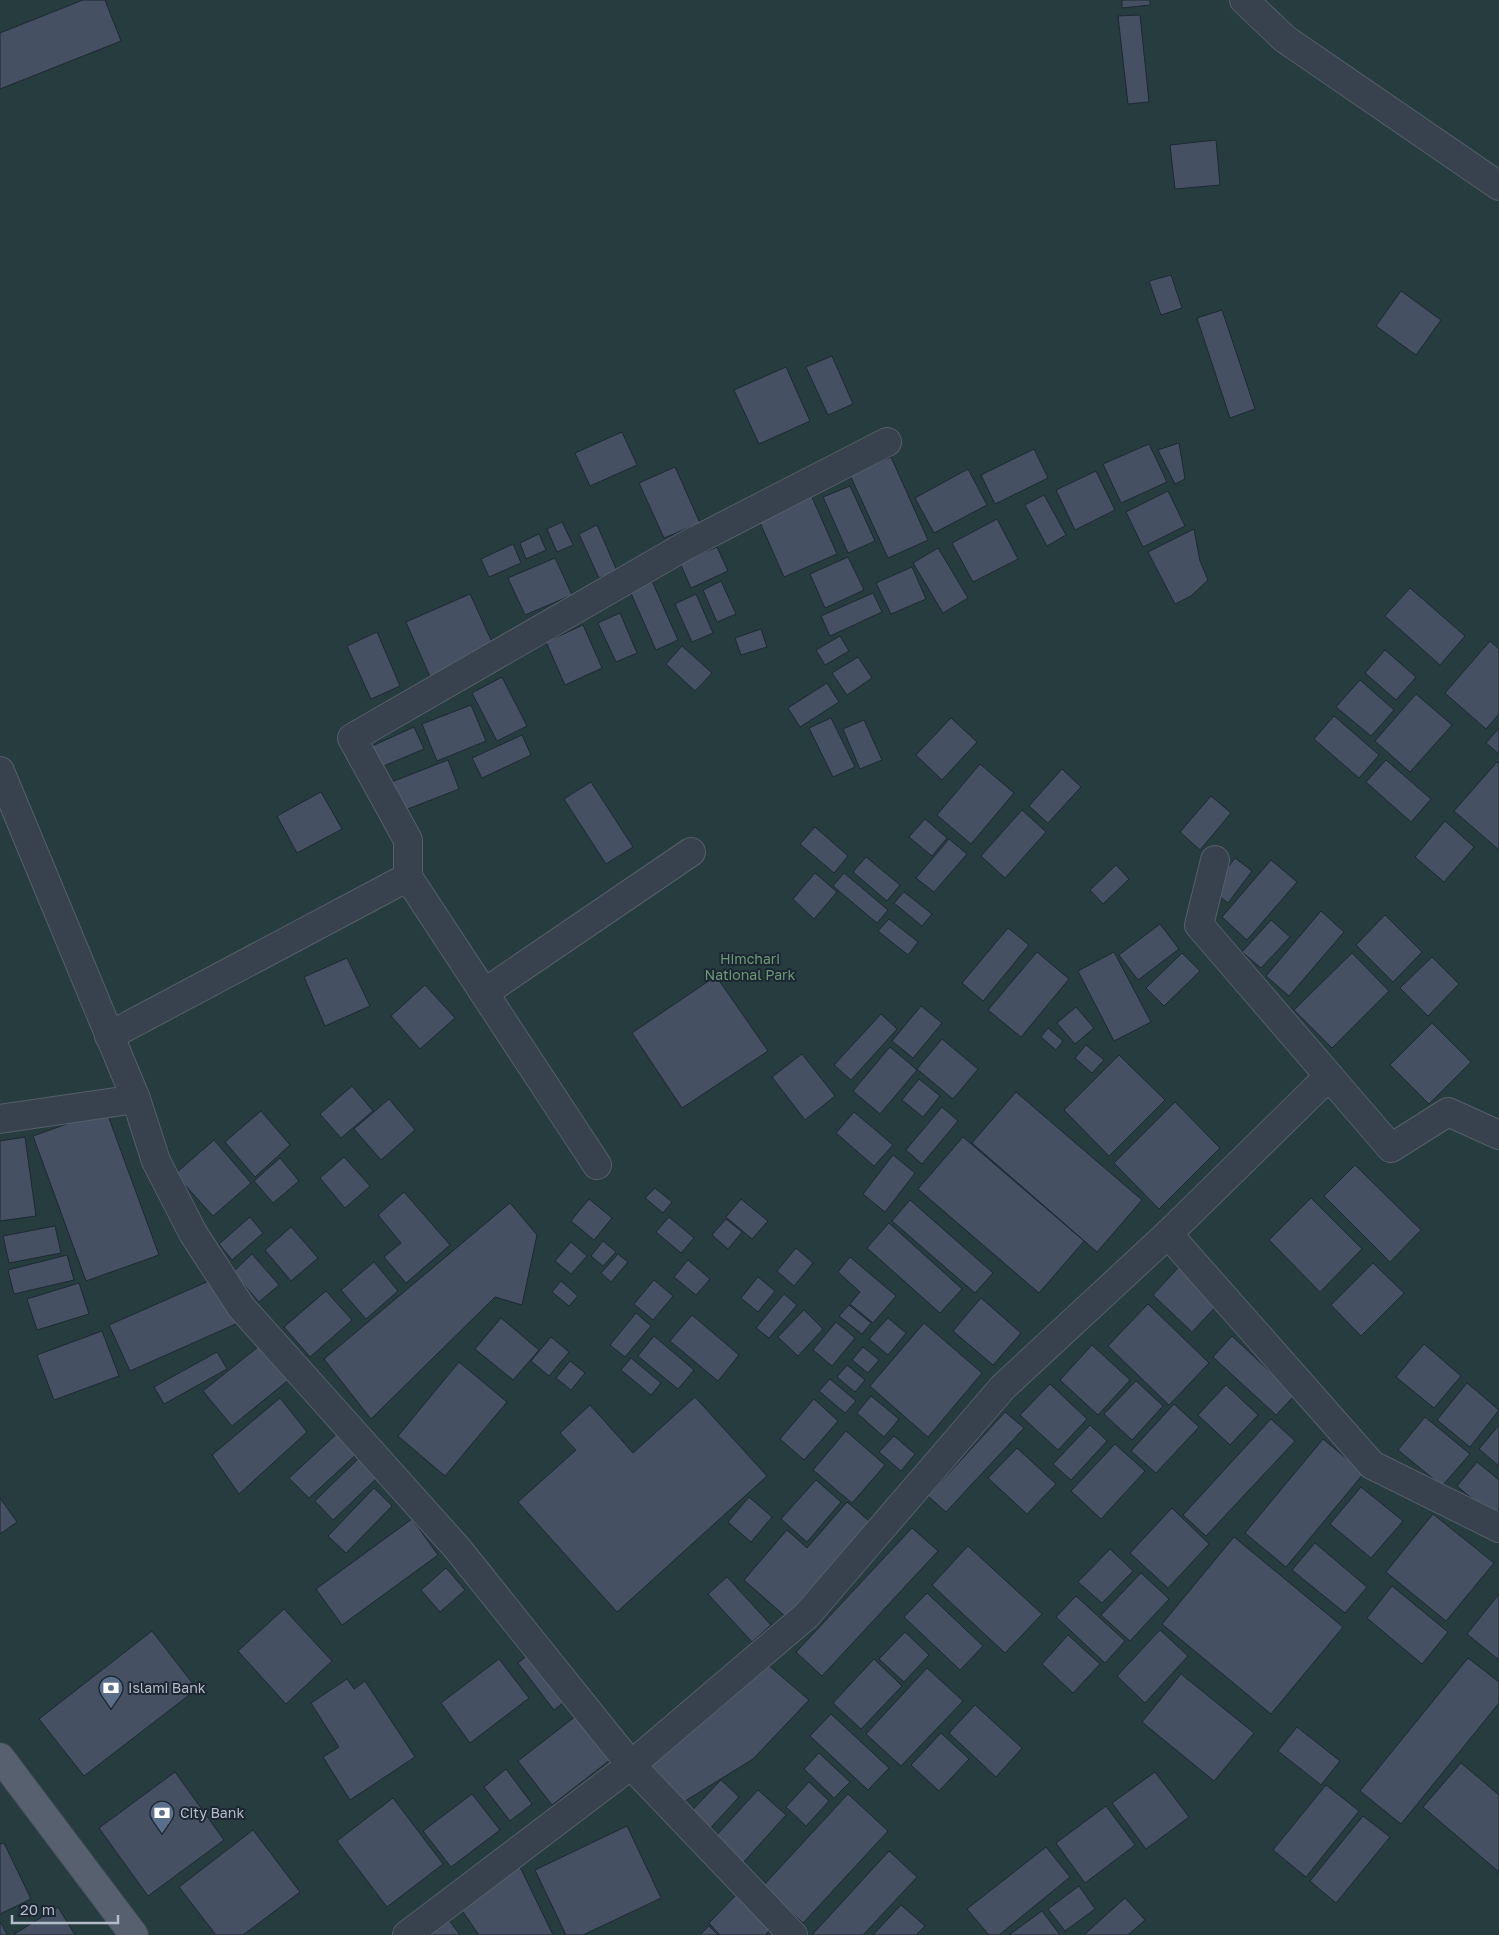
<svg xmlns="http://www.w3.org/2000/svg" width="1499" height="1935" font-family="'Golos Text',sans-serif">
  <style>
    .green { fill: #263c3f }
    .building { fill: #455162; stroke: #1f2835 }
    .lines { fill: none; stroke-linecap: round; stroke-linejoin: round }
    .minor-casing { stroke: #565f6c; stroke-width: 30 }
    .major-casing { stroke: #414a57; stroke-width: 30 }
    .minor { stroke: #38414e; stroke-width: 28 }
    .major { stroke: #56606e; stroke-width: 28 }
    .labels { text-anchor: middle; stroke-width: 4; stroke-linejoin: round; paint-order: stroke }
    .park-label { font-size: 14px; fill: #6b9a76; stroke: #1d2633 }
    .poi-label { font-size: 14px; fill: #b4bcc9; stroke: #1d2633; text-anchor: start }
  </style>
  <rect width="100%" height="100%" fill="#242f3e"/>
  <rect class="green" x="0" y="0" width="1499" height="1935"/>
  <g class="building">
    <polygon points="83,0 105,0 121,41 0,89 0,33"/>
    <polygon points="1122,0 1150,0 1150,5 1122,8"/>
    <polygon points="1140,15 1149,102 1128,104 1118,16"/>
    <polygon points="1216,140 1220,185 1175,189 1170,145"/>
    <polygon points="1171,275 1182,308 1161,315 1149,281"/>
    <polygon points="1401,291 1441,320 1416,355 1376,326"/>
    <polygon points="1222,310 1255,409 1230,418 1197,318"/>
    <polygon points="832,356 853,404 828,415 806,367"/>
    <polygon points="786,367 810,421 759,444 734,390"/>
    <polygon points="622,432 637,465 590,486 575,453"/>
    <polygon points="1179,443 1185,479 1175,484 1158,450"/>
    <polygon points="1149,444 1167,482 1121,503 1103,464"/>
    <polygon points="1034,449 1048,478 995,504 981,475"/>
    <polygon points="891,457 928,540 888,558 850,475"/>
    <polygon points="675,467 700,523 664,538 639,483"/>
    <polygon points="968,469 987,505 934,533 915,498"/>
    <polygon points="1096,471 1115,510 1075,530 1056,490"/>
    <polygon points="850,486 875,541 848,553 823,497"/>
    <polygon points="1168,491 1185,526 1143,547 1126,512"/>
    <polygon points="811,495 837,554 784,577 758,518"/>
    <polygon points="1044,495 1066,535 1047,546 1025,505"/>
    <polygon points="997,519 1018,559 973,582 952,543"/>
    <polygon points="562,522 573,545 557,552 547,529"/>
    <polygon points="597,525 617,571 599,578 579,534"/>
    <polygon points="1194,529 1200,561 1208,580 1191,596 1175,604 1148,552"/>
    <polygon points="539,534 546,550 526,559 520,543"/>
    <polygon points="513,544 521,563 489,577 481,559"/>
    <polygon points="717,547 728,571 691,588 680,563"/>
    <polygon points="938,548 968,598 943,613 913,563"/>
    <polygon points="848,557 864,590 825,608 810,574"/>
    <polygon points="555,558 572,595 525,615 508,578"/>
    <polygon points="912,567 926,599 891,614 876,583"/>
    <polygon points="648,572 678,640 656,650 626,582"/>
    <polygon points="721,581 736,614 717,622 703,590"/>
    <polygon points="1410,588 1465,636 1440,665 1385,616"/>
    <polygon points="873,593 882,612 830,636 821,616"/>
    <polygon points="470,594 497,653 432,681 406,622"/>
    <polygon points="696,594 713,633 692,642 675,604"/>
    <polygon points="620,613 637,653 616,662 598,623"/>
    <polygon points="583,625 602,668 565,685 546,642"/>
    <polygon points="761,629 767,647 741,655 735,638"/>
    <polygon points="377,632 400,686 371,699 347,646"/>
    <polygon points="840,636 849,651 825,665 816,650"/>
    <polygon points="1490,641 1499,649 1499,714 1486,729 1445,693"/>
    <polygon points="682,646 712,673 695,691 666,664"/>
    <polygon points="1385,650 1416,677 1396,700 1365,673"/>
    <polygon points="858,657 872,678 847,695 832,673"/>
    <polygon points="502,677 527,726 497,741 472,693"/>
    <polygon points="1360,680 1394,710 1371,736 1336,707"/>
    <polygon points="827,683 839,702 800,727 788,708"/>
    <polygon points="1416,694 1452,725 1410,772 1375,741"/>
    <polygon points="471,705 486,741 437,761 422,724"/>
    <polygon points="1334,716 1379,755 1359,778 1314,739"/>
    <polygon points="831,718 855,767 833,777 809,728"/>
    <polygon points="951,718 977,742 942,780 916,755"/>
    <polygon points="864,720 882,760 860,769 843,729"/>
    <polygon points="414,727 424,749 379,768 370,747"/>
    <polygon points="1499,728 1499,754 1486,743"/>
    <polygon points="522,735 531,755 482,778 472,758"/>
    <polygon points="448,760 459,789 400,812 389,783"/>
    <polygon points="1386,760 1431,799 1411,822 1366,782"/>
    <polygon points="1497,762 1499,764 1499,850 1454,811"/>
    <polygon points="980,764 1014,793 971,844 937,815"/>
    <polygon points="1062,769 1081,787 1048,823 1029,806"/>
    <polygon points="591,782 633,847 606,864 564,799"/>
    <polygon points="321,792 342,829 297,853 277,816"/>
    <polygon points="1211,796 1231,813 1200,850 1180,832"/>
    <polygon points="1022,810 1046,832 1005,878 981,856"/>
    <polygon points="925,819 947,838 932,856 909,837"/>
    <polygon points="1445,821 1474,847 1444,882 1415,857"/>
    <polygon points="815,827 848,856 834,873 800,844"/>
    <polygon points="949,839 967,854 934,892 916,878"/>
    <polygon points="866,857 900,885 887,901 853,872"/>
    <polygon points="1235,858 1252,871 1228,903 1211,890"/>
    <polygon points="1271,860 1297,882 1247,940 1222,917"/>
    <polygon points="1116,865 1129,879 1103,904 1090,890"/>
    <polygon points="815,873 837,892 814,919 793,899"/>
    <polygon points="844,873 888,910 877,923 833,886"/>
    <polygon points="904,892 932,914 922,926 894,903"/>
    <polygon points="1321,911 1344,932 1289,996 1266,976"/>
    <polygon points="1385,915 1422,952 1393,982 1356,945"/>
    <polygon points="889,919 918,942 908,955 878,931"/>
    <polygon points="1271,920 1290,937 1261,968 1242,952"/>
    <polygon points="1160,924 1179,949 1138,980 1119,955"/>
    <polygon points="1008,928 1029,945 983,1001 962,983"/>
    <polygon points="1037,952 1069,979 1021,1037 988,1010"/>
    <polygon points="1114,952 1151,1022 1114,1041 1078,971"/>
    <polygon points="1182,953 1200,971 1164,1006 1146,988"/>
    <polygon points="1352,953 1389,991 1332,1048 1294,1010"/>
    <polygon points="1432,957 1459,984 1428,1016 1400,988"/>
    <polygon points="347,958 370,1006 325,1026 304,977"/>
    <polygon points="716,976 768,1051 682,1108 632,1033"/>
    <polygon points="425,985 455,1018 420,1049 391,1016"/>
    <polygon points="921,1006 942,1023 913,1058 892,1041"/>
    <polygon points="1076,1007 1094,1028 1075,1044 1057,1023"/>
    <polygon points="881,1014 897,1029 851,1080 834,1065"/>
    <polygon points="1432,1023 1471,1062 1429,1104 1390,1065"/>
    <polygon points="1048,1028 1063,1041 1056,1050 1041,1037"/>
    <polygon points="942,1039 978,1069 953,1099 917,1069"/>
    <polygon points="1086,1045 1104,1060 1092,1073 1075,1058"/>
    <polygon points="890,1047 917,1070 880,1114 853,1091"/>
    <polygon points="802,1054 835,1096 805,1120 772,1077"/>
    <polygon points="1119,1055 1165,1100 1109,1156 1064,1110"/>
    <polygon points="919,1079 940,1096 923,1117 902,1100"/>
    <polygon points="352,1086 373,1111 341,1138 320,1114"/>
    <polygon points="1016,1092 1142,1200 1097,1252 972,1143"/>
    <polygon points="389,1099 415,1130 381,1160 354,1129"/>
    <polygon points="1175,1102 1220,1148 1159,1209 1114,1163"/>
    <polygon points="942,1107 958,1121 922,1164 906,1150"/>
    <polygon points="106,1110 159,1255 86,1281 33,1136"/>
    <polygon points="261,1111 290,1145 255,1177 225,1142"/>
    <polygon points="854,1112 893,1145 874,1166 836,1133"/>
    <polygon points="25,1137 36,1216 0,1221 0,1141"/>
    <polygon points="963,1137 1084,1241 1039,1293 918,1189"/>
    <polygon points="214,1140 251,1183 213,1216 175,1174"/>
    <polygon points="893,1155 915,1173 885,1212 863,1194"/>
    <polygon points="344,1157 370,1186 345,1208 320,1178"/>
    <polygon points="280,1158 299,1181 273,1203 254,1181"/>
    <polygon points="1355,1165 1421,1230 1390,1262 1324,1196"/>
    <polygon points="655,1188 672,1202 663,1213 645,1198"/>
    <polygon points="404,1192 450,1245 406,1283 384,1257 401,1243 378,1215"/>
    <polygon points="1311,1198 1362,1249 1320,1292 1269,1240"/>
    <polygon points="589,1199 612,1218 594,1240 571,1221"/>
    <polygon points="741,1199 768,1221 752,1239 726,1217"/>
    <polygon points="910,1200 993,1273 975,1293 892,1221"/>
    <polygon points="510,1203 537,1235 522,1305 495,1297 371,1419 324,1359"/>
    <polygon points="250,1217 263,1233 232,1260 219,1244"/>
    <polygon points="669,1217 694,1238 681,1253 656,1232"/>
    <polygon points="726,1219 742,1232 728,1249 712,1235"/>
    <polygon points="889,1223 962,1289 940,1313 867,1248"/>
    <polygon points="55,1226 61,1253 9,1263 3,1236"/>
    <polygon points="291,1227 318,1258 291,1281 265,1250"/>
    <polygon points="603,1241 616,1252 603,1266 591,1256"/>
    <polygon points="571,1242 587,1256 571,1274 555,1261"/>
    <polygon points="796,1248 813,1263 794,1286 777,1271"/>
    <polygon points="252,1254 279,1285 259,1302 233,1272"/>
    <polygon points="618,1254 628,1262 611,1282 601,1273"/>
    <polygon points="67,1255 74,1280 14,1294 8,1270"/>
    <polygon points="850,1257 896,1296 873,1323 850,1304 860,1292 838,1272"/>
    <polygon points="688,1260 710,1279 696,1295 674,1277"/>
    <polygon points="374,1262 398,1291 366,1319 341,1290"/>
    <polygon points="1373,1263 1404,1293 1361,1336 1331,1305"/>
    <polygon points="1179,1267 1219,1303 1192,1332 1153,1295"/>
    <polygon points="218,1277 238,1323 130,1371 109,1325"/>
    <polygon points="758,1277 775,1291 758,1312 741,1298"/>
    <polygon points="654,1280 673,1296 653,1320 634,1304"/>
    <polygon points="561,1281 578,1296 569,1306 552,1292"/>
    <polygon points="79,1283 89,1314 37,1330 27,1299"/>
    <polygon points="326,1291 352,1320 310,1357 284,1327"/>
    <polygon points="784,1294 797,1305 769,1338 756,1328"/>
    <polygon points="981,1298 1021,1333 993,1365 953,1331"/>
    <polygon points="1148,1304 1209,1363 1169,1405 1108,1346"/>
    <polygon points="849,1305 871,1323 862,1334 839,1316"/>
    <polygon points="804,1310 823,1329 798,1356 778,1337"/>
    <polygon points="636,1313 651,1326 625,1357 610,1345"/>
    <polygon points="692,1315 739,1355 718,1381 670,1341"/>
    <polygon points="501,1318 539,1350 513,1380 475,1349"/>
    <polygon points="888,1318 906,1333 888,1355 869,1339"/>
    <polygon points="836,1322 855,1338 832,1366 813,1350"/>
    <polygon points="924,1323 982,1373 928,1437 870,1386"/>
    <polygon points="102,1331 119,1376 54,1400 37,1355"/>
    <polygon points="654,1336 694,1370 678,1389 638,1356"/>
    <polygon points="1232,1336 1295,1395 1276,1415 1213,1357"/>
    <polygon points="551,1337 569,1352 549,1376 531,1361"/>
    <polygon points="263,1343 291,1378 232,1426 203,1391"/>
    <polygon points="1424,1344 1461,1376 1434,1408 1396,1377"/>
    <polygon points="1092,1345 1130,1380 1098,1415 1060,1380"/>
    <polygon points="863,1347 879,1360 868,1373 852,1360"/>
    <polygon points="217,1352 227,1369 164,1404 154,1387"/>
    <polygon points="631,1358 661,1383 651,1395 621,1370"/>
    <polygon points="570,1361 585,1373 571,1390 556,1378"/>
    <polygon points="459,1362 507,1402 445,1476 398,1436"/>
    <polygon points="847,1365 865,1380 855,1392 837,1377"/>
    <polygon points="830,1379 856,1401 845,1413 819,1391"/>
    <polygon points="1136,1381 1163,1406 1132,1440 1104,1414"/>
    <polygon points="1467,1383 1499,1410 1470,1447 1437,1420"/>
    <polygon points="1050,1384 1087,1419 1058,1450 1020,1415"/>
    <polygon points="1226,1385 1258,1415 1230,1445 1198,1415"/>
    <polygon points="871,1396 899,1419 884,1437 857,1413"/>
    <polygon points="695,1397 767,1476 617,1612 518,1502 576,1450 560,1433 590,1405 633,1453"/>
    <polygon points="280,1398 307,1432 239,1494 212,1455"/>
    <polygon points="814,1399 838,1421 804,1460 780,1439"/>
    <polygon points="1174,1404 1199,1427 1156,1473 1131,1451"/>
    <polygon points="1005,1412 1024,1428 946,1512 928,1496"/>
    <polygon points="1425,1417 1470,1454 1442,1486 1398,1450"/>
    <polygon points="1271,1419 1295,1441 1206,1536 1183,1515"/>
    <polygon points="1090,1425 1107,1441 1071,1480 1053,1464"/>
    <polygon points="1499,1425 1499,1466 1479,1449"/>
    <polygon points="341,1430 360,1451 309,1498 289,1478"/>
    <polygon points="846,1431 885,1465 852,1503 813,1470"/>
    <polygon points="894,1436 915,1454 901,1471 879,1452"/>
    <polygon points="1323,1439 1364,1473 1286,1567 1245,1533"/>
    <polygon points="1115,1444 1145,1471 1101,1519 1071,1491"/>
    <polygon points="1017,1448 1056,1484 1027,1514 988,1478"/>
    <polygon points="358,1459 377,1478 333,1520 315,1501"/>
    <polygon points="1477,1462 1499,1480 1499,1509 1493,1516 1457,1486"/>
    <polygon points="816,1480 841,1502 807,1542 781,1519"/>
    <polygon points="1361,1487 1403,1521 1371,1558 1330,1524"/>
    <polygon points="374,1488 392,1506 346,1553 328,1536"/>
    <polygon points="749,1497 772,1517 751,1542 728,1522"/>
    <polygon points="0,1498 17,1522 0,1534"/>
    <polygon points="847,1502 876,1527 794,1624 744,1580 787,1530 807,1548"/>
    <polygon points="1172,1508 1209,1544 1168,1588 1130,1553"/>
    <polygon points="1433,1514 1494,1563 1446,1621 1386,1572"/>
    <polygon points="412,1519 438,1555 342,1625 316,1589"/>
    <polygon points="912,1528 938,1551 822,1676 796,1652"/>
    <polygon points="1234,1537 1343,1627 1271,1714 1162,1624"/>
    <polygon points="1315,1543 1367,1587 1345,1613 1292,1570"/>
    <polygon points="968,1546 1042,1614 1005,1653 932,1585"/>
    <polygon points="1110,1549 1133,1571 1102,1603 1078,1582"/>
    <polygon points="446,1568 465,1590 440,1612 421,1590"/>
    <polygon points="1141,1573 1169,1599 1130,1641 1101,1615"/>
    <polygon points="727,1577 771,1625 752,1642 708,1594"/>
    <polygon points="1392,1586 1448,1632 1422,1664 1367,1618"/>
    <polygon points="927,1593 983,1646 960,1670 904,1617"/>
    <polygon points="1499,1594 1499,1660 1467,1634"/>
    <polygon points="1076,1596 1125,1641 1105,1663 1056,1617"/>
    <polygon points="284,1609 332,1661 286,1704 238,1651"/>
    <polygon points="1160,1630 1188,1656 1145,1703 1117,1676"/>
    <polygon points="152,1631 197,1689 84,1776 39,1719"/>
    <polygon points="905,1632 929,1655 904,1682 879,1659"/>
    <polygon points="1068,1635 1100,1664 1073,1693 1042,1664"/>
    <polygon points="533,1651 569,1698 554,1710 518,1663"/>
    <polygon points="1468,1658 1499,1682 1499,1703 1401,1824 1360,1791"/>
    <polygon points="499,1659 529,1698 470,1743 441,1703"/>
    <polygon points="874,1659 902,1686 861,1729 833,1703"/>
    <polygon points="767,1664 809,1700 753,1759 677,1806 644,1768"/>
    <polygon points="927,1668 963,1701 901,1766 866,1734"/>
    <polygon points="1181,1674 1254,1733 1214,1781 1142,1722"/>
    <polygon points="347,1679 354,1689 365,1681 415,1757 350,1800 323,1757 339,1747 311,1703"/>
    <polygon points="975,1705 1022,1748 996,1777 949,1733"/>
    <polygon points="831,1714 889,1768 868,1790 810,1736"/>
    <polygon points="576,1716 610,1760 552,1805 518,1761"/>
    <polygon points="1297,1727 1340,1761 1321,1785 1278,1751"/>
    <polygon points="941,1733 969,1759 939,1791 911,1765"/>
    <polygon points="819,1753 850,1782 834,1798 804,1769"/>
    <polygon points="1461,1763 1499,1795 1499,1872 1423,1807"/>
    <polygon points="506,1769 532,1804 510,1821 484,1787"/>
    <polygon points="175,1772 224,1840 148,1896 99,1828"/>
    <polygon points="1155,1772 1189,1817 1146,1849 1112,1803"/>
    <polygon points="721,1780 739,1797 703,1836 684,1819"/>
    <polygon points="809,1782 829,1801 806,1826 786,1807"/>
    <polygon points="1326,1785 1359,1811 1306,1877 1273,1850"/>
    <polygon points="758,1790 786,1815 741,1865 713,1839"/>
    <polygon points="472,1794 500,1830 451,1867 423,1831"/>
    <polygon points="848,1794 888,1831 803,1923 763,1886"/>
    <polygon points="393,1798 443,1864 387,1907 337,1841"/>
    <polygon points="1106,1806 1135,1845 1085,1883 1056,1843"/>
    <polygon points="1363,1816 1390,1837 1336,1903 1310,1881"/>
    <polygon points="627,1826 661,1898 583,1935 566,1935 535,1870"/>
    <polygon points="253,1830 300,1892 243,1935 216,1935 179,1887"/>
    <polygon points="4,1843 31,1899 0,1914 0,1844"/>
    <polygon points="1046,1847 1070,1877 999,1935 989,1935 967,1909"/>
    <polygon points="889,1851 917,1877 863,1935 812,1935"/>
    <polygon points="519,1865 553,1935 479,1935 461,1909"/>
    <polygon points="1079,1886 1095,1909 1065,1931 1048,1909"/>
    <polygon points="737,1894 771,1929 765,1935 720,1935 709,1923"/>
    <polygon points="1125,1898 1145,1920 1128,1935 1084,1935"/>
    <polygon points="901,1905 925,1926 916,1935 873,1935"/>
    <polygon points="58,1907 75,1935 13,1935"/>
    <polygon points="1042,1911 1060,1935 1009,1935"/>
    <polygon points="448,1919 460,1935 427,1935"/>
    <polygon points="0,1921 7,1935 0,1935"/>
    <polygon points="709,1926 718,1935 700,1935"/>
  </g>
  <g class="lines">
    <defs>
      <g id="minor">
        <polyline points="1244,0 1285,39 1499,186"/>
        <polyline points="0,771 136,1099 156,1161 193,1233 241,1307 457,1548 631,1765 793,1935"/>
        <polyline points="1215,860 1199,925 1391,1148 1448,1112 1499,1135"/>
        <polyline points="408,877 408,840 352,738 685,546 887,442"/>
        <polyline points="484,993 691,852"/>
        <polyline points="109,1036 408,877 597,1165"/>
        <polyline points="0,1119 136,1099"/>
        <polyline points="1168,1234 1372,1465 1499,1528"/>
        <polyline points="407,1935 631,1765 807,1615 1003,1387 1168,1234 1329,1076"/>
      </g>
      <polyline id="major" points="0,1757 134,1935"/>
    </defs>
    <use href="#minor" class="minor-casing"/>
    <use href="#major" class="major-casing"/>
    <use href="#minor" class="minor"/>
    <use href="#major" class="major"/>
  </g>
  <defs>
    <symbol id="bank-pin" viewBox="-11 -11 22 30"><path d="M0 17L-7.5 6A9.5 9.5 0 1 1 7.5 6Z" fill="#5c6f8a" stroke="#1d2633"/><path d="M-6-4H6V4H-6ZM0-2.3a2.3 2.3 0 1 0 0 4.6a2.3 2.3 0 1 0 0-4.6Z" fill="#fff"/></symbol>
  </defs>
  <g fill-rule="evenodd">
    <use href="#bank-pin" x="97" y="1674" width="28" height="38"/>
    <use href="#bank-pin" x="148" y="1799" width="28" height="38"/>
  </g>
  <g class="labels">
    <g class="park-label">
      <text x="750" y="964">Himchari<tspan x="750" dy="16">National Park</tspan></text>
    </g>
    <g class="poi-label">
      <text x="128" y="1693">Islami Bank</text>
      <text x="180" y="1818">City Bank</text>
    </g>
  </g>
  <path d="M12 1915v8h106v-8" fill="none" stroke="#b4bcc9" stroke-width="2.5"/>
  <text x="20" y="1915" font-size="15" fill="#b4bcc9" stroke="#1d2633" stroke-width="4" paint-order="stroke">20 m</text>
</svg>
